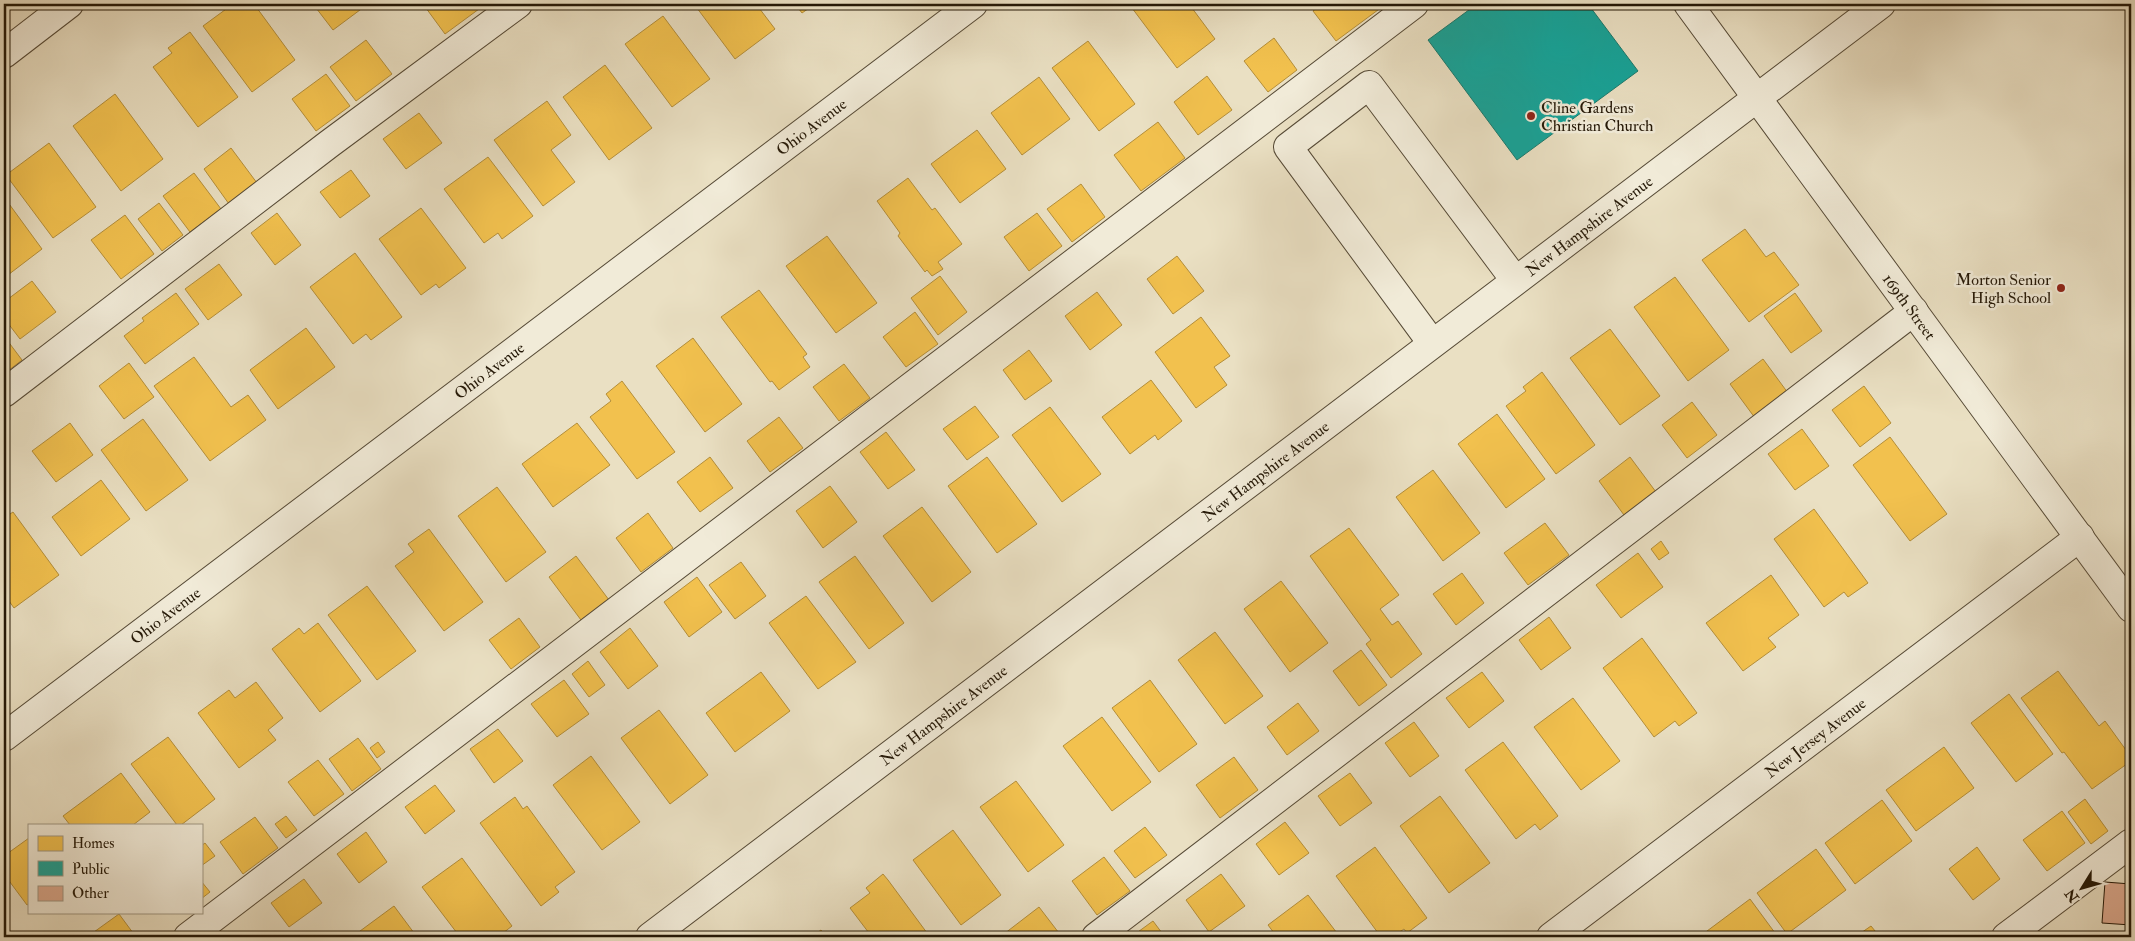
<svg xmlns="http://www.w3.org/2000/svg" width="2135" height="941" font-family="'IM FELL Double Pica',serif">
  <style>
    .homes { fill: #f2c14e; stroke: #b48e39 }
    .public { fill: #17a398; stroke: #1b796c }
    .building { fill: #ddaa8f; stroke: #241807 }
    .lines { fill: none; stroke-linecap: round; stroke-linejoin: round }
    .minor-casing { stroke: #564a36; stroke-width: 30 }
    .minor { stroke: #f1ebd8; stroke-width: 28 }
    .poi-dot { fill: #8f2418; stroke: #f1ebd8; stroke-width: 2 }
    .labels { text-anchor: middle; stroke-width: 5; stroke-linejoin: round; paint-order: stroke }
    .poi-label { font-size: 16px; fill: #241807; stroke: #f1ebd8; text-anchor: start }
    .street-label { font-size: 16px; fill: #241807; stroke: #f1ebd8 }
  </style>
  <rect width="100%" height="100%" fill="#eae0c3"/>
  <filter id="stains"><feTurbulence type="fractalNoise" baseFrequency=".004" numOctaves="4"/><feColorMatrix values="0 0 0 0 .2 0 0 0 0 .09 0 0 0 0 .02 0 0 0 .5 -.17"/></filter>
  <radialGradient id="worn" r=".72"><stop offset=".6" stop-color="#630" stop-opacity="0"/><stop offset="1" stop-color="#630" stop-opacity=".3"/></radialGradient>
  <g class="homes">
    <polygon points="233,4 254,4 295,60 252,92 203,26"/>
    <polygon points="313,4 368,4 333,30"/>
    <polygon points="423,4 476,4 479,9 445,34"/>
    <polygon points="694,4 756,4 775,29 735,59"/>
    <polygon points="795,4 815,4 802,13"/>
    <polygon points="1129,4 1189,4 1215,39 1177,68"/>
    <polygon points="1322,4 1380,4 1382,7 1336,41 1313,11"/>
    <polygon points="663,16 710,79 672,107 625,44"/>
    <polygon points="190,32 238,97 198,127 153,67 172,53 168,48"/>
    <polygon points="1274,38 1297,70 1268,92 1244,61"/>
    <polygon points="366,40 392,74 356,101 330,67"/>
    <polygon points="1088,41 1135,104 1099,131 1052,68"/>
    <polygon points="605,65 652,128 609,160 563,97"/>
    <polygon points="326,74 350,106 316,131 292,99"/>
    <polygon points="1207,76 1232,110 1198,135 1174,102"/>
    <polygon points="1039,77 1070,119 1022,155 991,113"/>
    <polygon points="115,94 163,159 121,191 73,126"/>
    <polygon points="547,101 571,135 551,150 575,182 543,206 494,140"/>
    <polygon points="419,113 442,143 406,169 383,139"/>
    <polygon points="1158,122 1185,158 1141,191 1114,155"/>
    <polygon points="977,130 1006,169 960,203 931,164"/>
    <polygon points="49,143 96,207 53,238 6,175"/>
    <polygon points="231,148 257,183 229,204 204,169"/>
    <polygon points="488,157 533,216 502,239 498,233 484,243 444,189"/>
    <polygon points="351,170 370,196 340,218 320,192"/>
    <polygon points="194,173 221,209 190,232 163,196"/>
    <polygon points="908,178 932,210 935,208 962,244 938,262 943,269 932,276 927,270 925,272 898,236 900,233 877,201"/>
    <polygon points="1081,184 1105,217 1072,242 1047,209"/>
    <polygon points="4,197 42,249 4,278"/>
    <polygon points="159,203 183,235 162,251 138,219"/>
    <polygon points="421,208 466,268 439,288 436,284 421,295 379,239"/>
    <polygon points="277,213 301,245 275,265 251,233"/>
    <polygon points="1037,213 1062,246 1029,271 1004,237"/>
    <polygon points="125,215 154,254 121,279 91,240"/>
    <polygon points="1745,229 1766,257 1774,252 1799,285 1749,322 1702,260"/>
    <polygon points="827,236 877,303 836,333 786,266"/>
    <polygon points="355,253 402,317 371,340 366,334 353,344 310,287"/>
    <polygon points="1177,256 1204,291 1173,314 1147,279"/>
    <polygon points="219,264 242,295 208,320 185,289"/>
    <polygon points="940,276 967,312 938,335 911,298"/>
    <polygon points="1675,277 1729,350 1688,381 1634,307"/>
    <polygon points="32,281 56,312 20,339 4,318 4,302"/>
    <polygon points="759,290 807,354 803,357 810,367 779,390 772,381 770,382 721,317"/>
    <polygon points="1097,292 1122,325 1090,350 1065,316"/>
    <polygon points="176,293 199,324 145,364 124,336 144,321 142,318"/>
    <polygon points="1795,293 1822,331 1791,353 1764,316"/>
    <polygon points="915,312 938,344 906,367 883,337"/>
    <polygon points="1201,317 1230,356 1214,367 1227,385 1196,408 1155,352"/>
    <polygon points="306,328 335,367 278,409 250,370"/>
    <polygon points="1610,329 1660,396 1620,425 1570,358"/>
    <polygon points="4,336 22,360 4,374"/>
    <polygon points="693,338 742,404 705,432 656,366"/>
    <polygon points="1029,350 1052,381 1025,400 1003,370"/>
    <polygon points="194,357 231,407 248,395 266,420 210,461 154,386"/>
    <polygon points="1763,359 1788,393 1755,418 1730,384"/>
    <polygon points="129,363 154,397 124,419 99,386"/>
    <polygon points="844,364 870,398 839,421 813,387"/>
    <polygon points="1542,372 1595,445 1556,474 1506,406 1526,391 1523,387"/>
    <polygon points="1151,380 1182,421 1158,440 1155,435 1130,454 1102,417"/>
    <polygon points="622,381 675,452 637,479 590,417 611,401 606,394"/>
    <polygon points="1864,386 1891,423 1860,447 1832,410"/>
    <polygon points="1692,402 1717,435 1687,458 1662,425"/>
    <polygon points="975,406 999,437 967,460 943,429"/>
    <polygon points="1050,407 1101,474 1062,502 1012,435"/>
    <polygon points="1497,414 1545,479 1506,508 1458,444"/>
    <polygon points="779,417 803,448 770,472 747,441"/>
    <polygon points="143,419 188,480 146,511 101,450"/>
    <polygon points="70,423 93,455 56,482 32,451"/>
    <polygon points="577,423 610,465 553,507 522,464"/>
    <polygon points="1802,429 1829,466 1795,490 1768,454"/>
    <polygon points="886,432 915,470 888,489 860,452"/>
    <polygon points="1890,437 1947,514 1910,541 1853,465"/>
    <polygon points="710,457 733,488 700,512 677,482"/>
    <polygon points="987,457 1037,524 997,553 948,486"/>
    <polygon points="1630,457 1656,492 1624,515 1599,481"/>
    <polygon points="1433,470 1480,533 1443,561 1396,497"/>
    <polygon points="101,480 130,519 81,556 52,517"/>
    <polygon points="830,486 857,522 823,548 796,511"/>
    <polygon points="497,487 546,552 506,582 458,516"/>
    <polygon points="922,507 971,572 932,602 883,536"/>
    <polygon points="1814,509 1868,583 1848,597 1844,592 1824,607 1774,539"/>
    <polygon points="13,512 59,575 14,608 4,594 4,518"/>
    <polygon points="648,513 673,548 641,572 616,538"/>
    <polygon points="1545,523 1569,555 1528,585 1504,553"/>
    <polygon points="1349,528 1399,595 1380,609 1392,625 1398,621 1422,654 1391,678 1366,644 1371,640 1310,556"/>
    <polygon points="429,529 483,602 444,631 395,566 414,552 408,544"/>
    <polygon points="1661,541 1669,553 1659,560 1651,549"/>
    <polygon points="1638,553 1663,587 1621,618 1596,585"/>
    <polygon points="576,556 609,600 581,620 549,577"/>
    <polygon points="855,556 904,623 869,649 819,582"/>
    <polygon points="741,562 766,596 735,619 709,585"/>
    <polygon points="1462,573 1484,603 1456,625 1433,594"/>
    <polygon points="1771,575 1799,615 1768,638 1776,647 1743,671 1706,623"/>
    <polygon points="697,577 722,612 689,637 664,602"/>
    <polygon points="1281,581 1328,643 1290,672 1244,609"/>
    <polygon points="367,586 416,651 377,680 328,615"/>
    <polygon points="806,596 856,662 818,689 769,623"/>
    <polygon points="1549,617 1571,648 1541,670 1519,640"/>
    <polygon points="519,618 540,647 511,669 489,640"/>
    <polygon points="318,623 361,681 320,712 272,649 299,628 304,634"/>
    <polygon points="630,628 658,666 628,689 600,652"/>
    <polygon points="1215,632 1263,696 1225,724 1178,660"/>
    <polygon points="1642,638 1697,713 1679,726 1675,721 1654,737 1603,668"/>
    <polygon points="1361,650 1387,685 1359,706 1333,671"/>
    <polygon points="588,661 605,685 589,697 572,674"/>
    <polygon points="2058,671 2099,726 2105,721 2131,757 2131,761 2092,789 2064,752 2062,753 2021,698"/>
    <polygon points="761,672 790,711 735,752 706,713"/>
    <polygon points="1482,672 1504,701 1469,728 1446,698"/>
    <polygon points="564,680 589,714 557,737 531,704"/>
    <polygon points="1150,680 1197,744 1159,772 1112,708"/>
    <polygon points="256,682 283,718 268,730 276,740 239,768 198,713 229,690 235,698"/>
    <polygon points="2009,694 2053,754 2016,782 1971,723"/>
    <polygon points="1573,698 1620,761 1581,790 1534,727"/>
    <polygon points="1298,703 1319,731 1287,755 1267,727"/>
    <polygon points="659,710 708,775 670,804 621,738"/>
    <polygon points="1102,717 1151,782 1112,811 1063,746"/>
    <polygon points="1414,722 1439,756 1410,777 1385,743"/>
    <polygon points="498,729 523,761 494,783 470,749"/>
    <polygon points="168,737 215,799 181,825 177,825 131,764"/>
    <polygon points="358,738 381,769 352,791 329,759"/>
    <polygon points="378,742 385,752 377,758 370,748"/>
    <polygon points="1503,742 1558,816 1540,830 1535,824 1516,839 1465,770"/>
    <polygon points="1944,747 1974,788 1916,831 1886,790"/>
    <polygon points="591,756 640,822 602,850 553,785"/>
    <polygon points="1234,757 1258,790 1220,818 1196,785"/>
    <polygon points="318,760 344,794 314,816 288,782"/>
    <polygon points="121,773 150,812 133,825 70,825 63,816"/>
    <polygon points="1350,773 1372,803 1340,826 1318,796"/>
    <polygon points="1016,781 1064,845 1028,872 980,807"/>
    <polygon points="435,785 455,811 425,834 405,807"/>
    <polygon points="1440,796 1490,863 1449,893 1400,826"/>
    <polygon points="515,797 523,809 527,806 575,872 555,887 559,892 541,906 480,823"/>
    <polygon points="2085,799 2108,831 2091,844 2068,812"/>
    <polygon points="1882,800 1912,841 1855,884 1825,843"/>
    <polygon points="2062,811 2085,843 2047,871 2023,840"/>
    <polygon points="286,816 297,830 286,838 275,824"/>
    <polygon points="255,817 278,848 243,874 220,842"/>
    <polygon points="1285,822 1309,853 1279,875 1256,844"/>
    <polygon points="1145,827 1167,855 1135,878 1114,851"/>
    <polygon points="953,830 1001,895 961,925 913,860"/>
    <polygon points="366,832 387,862 359,883 337,854"/>
    <polygon points="29,838 29,904 27,905 4,874 4,856"/>
    <polygon points="205,843 215,856 201,866 201,846"/>
    <polygon points="1375,847 1427,918 1407,933 1404,929 1392,937 1381,937 1336,876"/>
    <polygon points="1977,847 2000,879 1973,900 1949,869"/>
    <polygon points="1816,849 1846,890 1787,934 1757,893"/>
    <polygon points="1104,857 1130,891 1097,915 1072,881"/>
    <polygon points="462,858 512,926 498,937 491,937 490,935 487,937 460,937 422,887"/>
    <polygon points="883,874 888,880 930,937 872,937 850,908 870,893 866,888"/>
    <polygon points="1221,874 1245,906 1209,932 1186,900"/>
    <polygon points="304,879 322,903 289,927 271,903"/>
    <polygon points="201,881 210,892 201,899"/>
    <polygon points="1308,895 1340,937 1277,937 1268,925"/>
    <polygon points="1750,899 1778,937 1699,937"/>
    <polygon points="394,906 417,937 359,937 356,934"/>
    <polygon points="1039,907 1062,937 1000,937"/>
    <polygon points="119,914 136,937 87,937"/>
    <polygon points="1153,921 1165,937 1131,937"/>
    <polygon points="4,923 14,937 4,937"/>
    <polygon points="1871,926 1880,937 1855,937"/>
    <polygon points="821,930 827,937 811,937"/>
  </g>
  <polygon class="public" points="1477,4 1588,4 1638,71 1517,160 1428,40"/>
  <polygon class="building" points="2105,882 2131,884 2131,925 2102,923"/>
  <g class="lines">
    <defs>
      <g id="minor">
        <path id="s1" d="M1688,4L2131,608"/>
        <polyline points="4,54 69,4"/>
        <polyline points="1432,343 1288,147 1369,85 1515,280"/>
        <polyline points="4,393 329,144 518,4"/>
        <path id="s2" d="M4,737L973,4"/>
        <polyline points="188,937 1414,4"/>
        <path id="s3" d="M650,937L1881,4"/>
        <polyline points="1096,937 1914,311"/>
        <path id="s4" d="M1551,937L2080,537"/>
        <polyline points="2006,937 2131,843"/>
      </g>
    </defs>
    <use href="#minor" class="minor-casing"/>
    <use href="#minor" class="minor"/>
  </g>
  <g class="poi-dot">
    <circle cx="1531" cy="116" r="5"/>
    <circle cx="2061" cy="288" r="5"/>
  </g>
  <g class="labels">
    <g class="poi-label">
      <text x="1541" y="113">Cline Gardens<tspan x="1541" dy="18">Christian Church</tspan></text>
      <text x="2051" y="285" text-anchor="end">Morton Senior<tspan x="2051" dy="18">High School</tspan></text>
    </g>
    <g class="street-label">
      <text dy="6" stroke="none"><textPath href="#s2" startOffset="1012">Ohio Avenue</textPath></text>
      <text dy="6" stroke="none"><textPath href="#s3" startOffset="1178">New Hampshire Avenue</textPath></text>
      <text dy="6" stroke="none"><textPath href="#s1" startOffset="375">169th Street</textPath></text>
      <text dy="6" stroke="none"><textPath href="#s2" startOffset="608">Ohio Avenue</textPath></text>
      <text dy="6" stroke="none"><textPath href="#s3" startOffset="772">New Hampshire Avenue</textPath></text>
      <text dy="6" stroke="none"><textPath href="#s2" startOffset="202">Ohio Avenue</textPath></text>
      <text dy="6" stroke="none"><textPath href="#s3" startOffset="368">New Hampshire Avenue</textPath></text>
      <text dy="6" stroke="none"><textPath href="#s4" startOffset="331">New Jersey Avenue</textPath></text>
    </g>
  </g>
  <rect width="2135" height="941" fill="none" stroke="#eae0c3" stroke-width="20"/>
  <rect x="5" y="5" width="2125" height="931" fill="none" stroke="#241807" stroke-width="2.5"/>
  <rect x="10" y="10" width="2115" height="921" fill="none" stroke="#241807"/>
  <rect x="28" y="824" width="175" height="90" fill="#f1ebd8" stroke="#9f9784"/>
  <rect x="38" y="836" width="25" height="15" fill="#f2c14e" stroke="#9f9784"/>
  <text x="72" y="848" font-size="15" fill="#241807">Homes</text>
  <rect x="38" y="861" width="25" height="15" fill="#17a398" stroke="#9f9784"/>
  <text x="72" y="874" font-size="15" fill="#241807">Public</text>
  <rect x="38" y="886" width="25" height="15" fill="#ddaa8f" stroke="#9f9784"/>
  <text x="72" y="898" font-size="15" fill="#241807">Other</text>
  <g transform="translate(2082 888) rotate(233)" stroke="#f1ebd8" stroke-width="4" paint-order="stroke">
  <path d="M0-4L9 19L0 12L-9 19Z" fill="#241807"/>
  <text y="-8" font-size="14" font-weight="bold" text-anchor="middle" fill="#241807">N</text>
  </g>
  <rect width="100%" height="100%" filter="url(#stains)"/>
  <rect width="100%" height="100%" fill="url(#worn)"/>
</svg>
